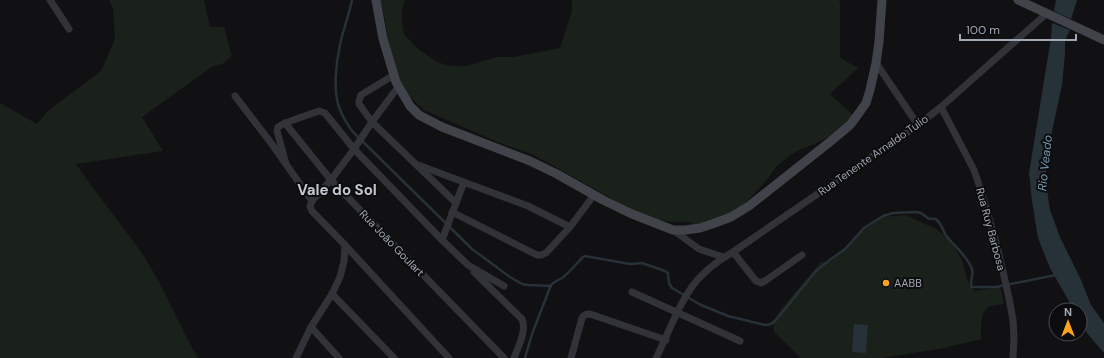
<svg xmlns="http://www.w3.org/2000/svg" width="1104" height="358" font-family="'DM Sans',sans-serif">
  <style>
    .green { fill: #19211a }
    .water { fill: #273138 }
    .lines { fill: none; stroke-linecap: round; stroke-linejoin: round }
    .stream { stroke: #273138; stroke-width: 2.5 }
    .street { stroke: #323338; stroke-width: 7 }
    .secondary { stroke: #404349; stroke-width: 9 }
    .poi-dot { fill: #ffa31d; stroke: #0c0c0e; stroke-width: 1.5 }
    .labels { text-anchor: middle; stroke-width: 4; stroke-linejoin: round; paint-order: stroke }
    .street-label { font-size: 11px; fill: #a1a9b5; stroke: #0c0c0e }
    .poi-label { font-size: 11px; fill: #a1a9b5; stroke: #0c0c0e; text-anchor: start }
    .water-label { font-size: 12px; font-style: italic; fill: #749bb4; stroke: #0c0c0e }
    .district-label { font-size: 15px; font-weight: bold; fill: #c2c7d1; stroke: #0c0c0e }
  </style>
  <rect width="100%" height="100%" fill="#111113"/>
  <g class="green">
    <path d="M109,0H204L210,27H224L232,56L222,64L213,66L142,117L163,151L76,164C98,196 123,226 145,258C165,289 179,326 198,358H0V103L37,124L46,113L57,104L101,71L115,39L113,9Z"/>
    <polygon points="379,0 405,0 403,4 402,12 402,23 404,34 417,48 437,62 450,66 466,66 497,57 513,57 560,48 572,11 572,0 839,0 840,3 840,58 858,68 830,94 856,118 832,135 815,144 801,149 789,156 777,166 766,181 736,213 696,225 689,222 675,222 657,220 632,210 554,166 529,153 500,143 424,110 409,96 400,84 389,53 387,31 382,6"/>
    <path d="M906,215L936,229L949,239L962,260L967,279L974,291L1000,287L1004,304C999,305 992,305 988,307C980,313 981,330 981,339L944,348L882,358H801L774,332L773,321L782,308L821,262H831L860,233L882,217Z"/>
  </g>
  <g class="water">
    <polygon points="1056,0 1077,0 1071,19 1054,11"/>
    <polygon points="1052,23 1070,30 1065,40 1065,53 1062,85 1046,159 1046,183 1050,210 1060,237 1081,280 1091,305 1104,323 1104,353 1087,333 1080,320 1080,310 1074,310 1050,268 1038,238 1032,201 1029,173 1051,38"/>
    <polygon points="854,324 868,325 866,353 852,352"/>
  </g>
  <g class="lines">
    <g class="stream">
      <path d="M352,0C349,15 343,30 340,45C336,63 333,90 339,107C342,116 347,124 353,132L472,249L510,277L522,284L528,285L551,286"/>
      <path d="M525,358L532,334L551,285C554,282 558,280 562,278C570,272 576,264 583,257L585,256L630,264L642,263L665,271L668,273L669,283L672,288L701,305L728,316L765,325L771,324L776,320L816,271L827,262L845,249L864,228L883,216L893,213L916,212L921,213L929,219C933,219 934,218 937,220C941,224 943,229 945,234C953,246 967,255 972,269C974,275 969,282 972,287H996L1056,275"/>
    </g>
    <g class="street">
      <polyline points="50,0 69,29"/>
      <polyline points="876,63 918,125"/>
      <polyline points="394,75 361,95 359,101 359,104 372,122 456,203"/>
      <polyline points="235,96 271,143 312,201 310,206 312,211 345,245 344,261 340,277 332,294 311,327 296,358"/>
      <polyline points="941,107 974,170 983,197 998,250 1009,298 1013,320 1014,338 1013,358"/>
      <polyline points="285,123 331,180 504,358"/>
      <polyline points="286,164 277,131 278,127 285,123 316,112 319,111 325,113 354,149 442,240 468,265 504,286"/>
      <polyline points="418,165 528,206 570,227"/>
      <polyline points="312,201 331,180 354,149 372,122 398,87"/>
      <polyline points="452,212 537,255 541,255 546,253 570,227 594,195"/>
      <polyline points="673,230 699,249 723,257"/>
      <polyline points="442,240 464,182"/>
      <polyline points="345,245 449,358"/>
      <polyline points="733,252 756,281 761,283 765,281 802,255"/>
      <path d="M474,272L522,319C527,331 518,347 514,358"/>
      <polyline points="632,292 740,341"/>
      <polyline points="332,294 394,358"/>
      <polyline points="311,327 339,358"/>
      <path d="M571,358L582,318C585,314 586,314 590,314L666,340"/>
      <path d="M656,358C670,331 681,295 703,274C712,265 723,258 733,252L918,125L941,107L1046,14"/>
    </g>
    <g class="secondary">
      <polyline points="376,0 383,39 396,82 410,106 419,115 442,127 530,161 557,174 603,200 632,214 673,230 685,230 700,228 715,223 731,217 749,206 831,141 850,125 859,113 866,103 870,90 876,63 879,42 882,0"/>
      <polyline points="1018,0 1104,40"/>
    </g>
  </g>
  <circle class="poi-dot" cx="886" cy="283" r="4"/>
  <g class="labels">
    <g class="street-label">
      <text transform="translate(873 155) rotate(-35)" y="4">Rua Tenente Arnaldo Tulio</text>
      <text transform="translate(991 229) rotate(75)" y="4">Rua Ruy Barbosa</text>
      <text transform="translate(392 243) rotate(46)" y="4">Rua João Goulart</text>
    </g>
    <g class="poi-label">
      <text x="894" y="287">AABB</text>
    </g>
    <g class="water-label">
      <text transform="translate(1045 163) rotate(-84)" y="4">Rio Veado</text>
    </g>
    <g class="district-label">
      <text x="337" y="195">Vale do Sol</text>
    </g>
  </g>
  <g transform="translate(1068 322)"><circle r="19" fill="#0c0c0e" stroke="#484b51"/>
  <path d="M0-3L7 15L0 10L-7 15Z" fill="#ffa31d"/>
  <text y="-6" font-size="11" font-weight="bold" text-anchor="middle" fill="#a1a9b5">N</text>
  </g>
  <path d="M960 34v6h116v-6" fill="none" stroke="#a1a9b5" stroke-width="2"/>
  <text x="966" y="34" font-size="12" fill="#a1a9b5" stroke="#0c0c0e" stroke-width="3" paint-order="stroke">100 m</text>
</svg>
